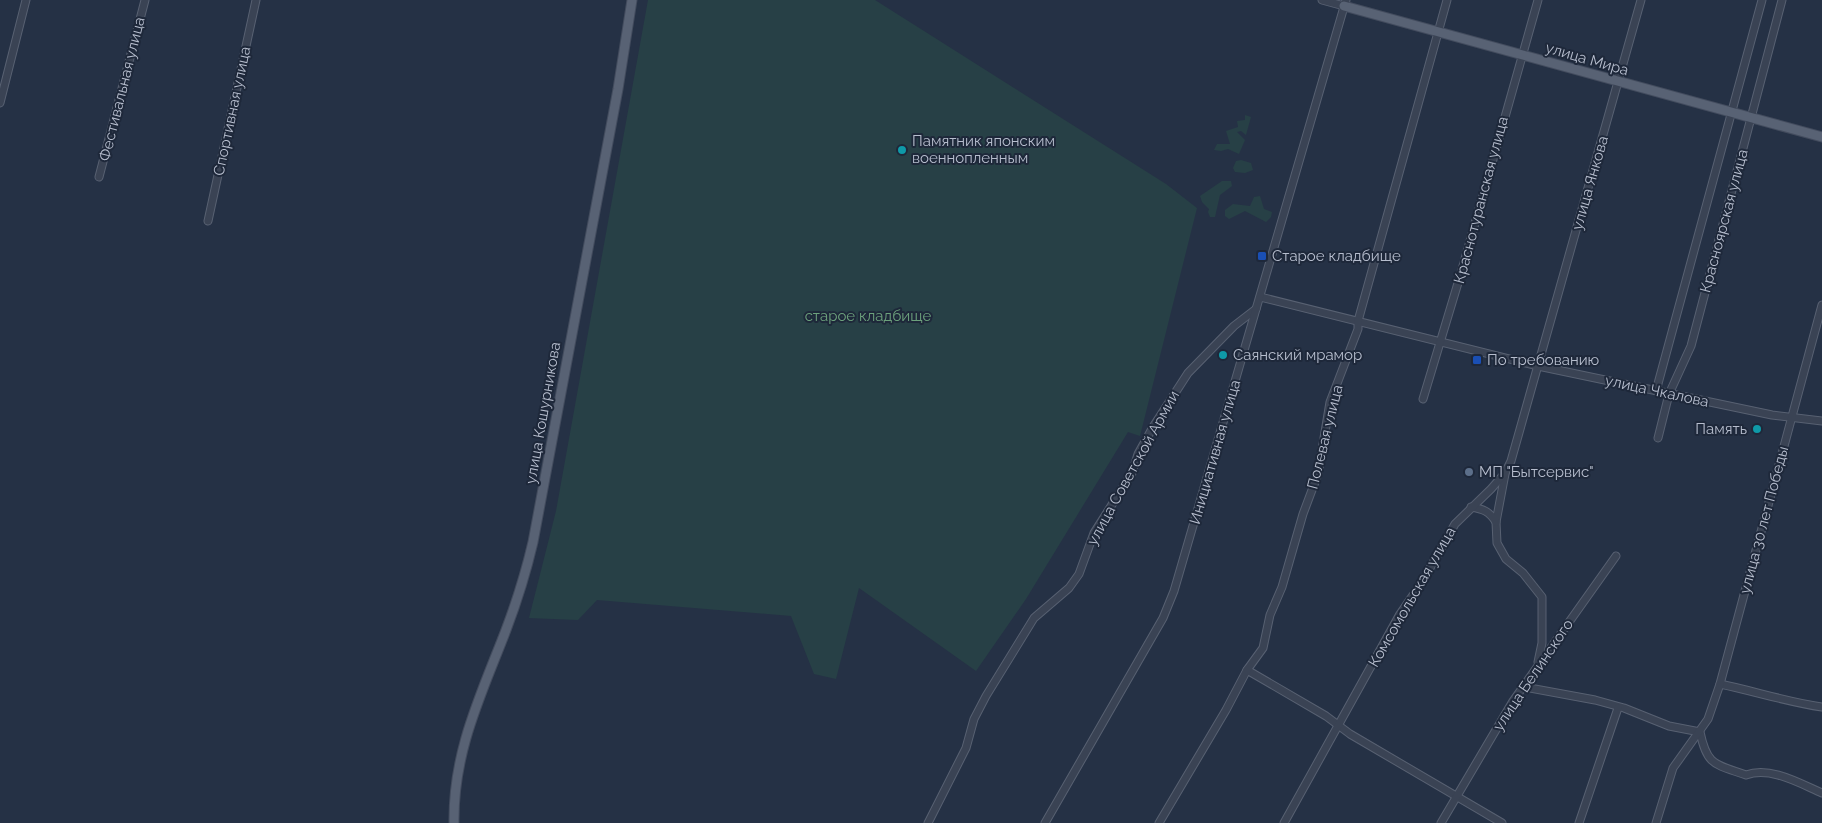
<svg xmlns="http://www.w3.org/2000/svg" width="1822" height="823" font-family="Raleway,sans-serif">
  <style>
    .green { fill: #274046 }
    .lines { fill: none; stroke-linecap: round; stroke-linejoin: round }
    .minor-casing { stroke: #586172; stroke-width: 9 }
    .major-casing { stroke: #434c5e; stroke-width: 11 }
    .minor { stroke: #3a4354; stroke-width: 7 }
    .major { stroke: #586274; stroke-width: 9 }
    .culture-dot { fill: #0f9aa8; stroke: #1e283a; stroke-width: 2 }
    .transit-dot { fill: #1a4fb4; stroke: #1e283a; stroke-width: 2 }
    .service-dot { fill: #5c6f8a; stroke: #1e283a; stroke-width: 2 }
    .labels { text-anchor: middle; stroke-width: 4; stroke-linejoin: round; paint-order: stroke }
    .street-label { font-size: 15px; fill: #b7bece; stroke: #1e283a }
    .poi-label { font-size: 15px; fill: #b7bece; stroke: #1e283a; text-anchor: start }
    .park-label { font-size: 15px; fill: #6ca17c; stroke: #1e283a }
  </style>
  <rect width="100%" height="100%" fill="#253145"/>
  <g class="green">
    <polygon points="648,0 875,0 1166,184 1197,208 1140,436 1128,432 1026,599 976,671 859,588 836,679 814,674 791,616 597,600 578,620 529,618 556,511"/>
    <polygon points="1245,115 1251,117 1246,135 1241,131 1237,132 1245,140 1239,154 1228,149 1221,151 1214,150 1217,144 1230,144 1226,131 1238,127 1237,121 1245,120"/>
    <polygon points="1241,160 1251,163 1253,170 1245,173 1235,172 1233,168 1236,161"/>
    <polygon points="1222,181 1231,181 1232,186 1220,195 1215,217 1210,217 1208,212 1209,209 1202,202 1200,196"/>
    <polygon points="1260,196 1264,209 1272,212 1271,217 1266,222 1245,211 1229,219 1225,216 1225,210 1233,204 1250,206 1254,197"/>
  </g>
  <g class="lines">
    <defs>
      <g id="minor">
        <polyline points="1322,0 1344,6"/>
        <polyline points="0,103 26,0"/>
        <polyline points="99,177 145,0"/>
        <polyline points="208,221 256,0"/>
        <polyline points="1260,297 1538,366 1772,415 1822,421"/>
        <polyline points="1656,391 1762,0"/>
        <polyline points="1423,399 1461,273 1538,0"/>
        <polyline points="1658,438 1669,394 1691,346 1782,0"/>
        <polyline points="1505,474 1496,522 1497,543 1506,559 1523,573 1542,597 1542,643 1538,662"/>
        <path d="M1471,507C1483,509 1489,511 1496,522"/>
        <polyline points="1247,670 1326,716 1350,734 1502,823"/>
        <path d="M1720,684C1754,691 1787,702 1822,707"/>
        <path d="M1524,687L1595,700L1624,708L1669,726L1700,732C1707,766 1715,764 1746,775C1770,766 1799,783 1822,793"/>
        <polyline points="928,823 966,748 974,719 986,696 1034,618 1069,588 1079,574 1094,533 1132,473 1138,454 1153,427 1188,373 1234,326 1256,309"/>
        <polyline points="1045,823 1163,618 1174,591 1346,0"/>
        <polyline points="1159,823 1226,710 1247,670 1263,648 1270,615 1282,587 1303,514 1318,474 1330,402 1358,329 1358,321 1447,0"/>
        <polyline points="1284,823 1400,614 1422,582 1455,524 1491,489 1505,473 1511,461 1641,0"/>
        <polyline points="1441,823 1513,701 1616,556"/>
        <polyline points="1579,823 1618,708"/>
        <polyline points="1656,823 1673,768 1708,719 1720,684 1822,305"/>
      </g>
      <g id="major">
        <polyline points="1344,6 1822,137"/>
        <path d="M454,823C453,751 481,695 506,630C517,601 526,572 533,542L618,89L632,0"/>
      </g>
    </defs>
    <use href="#minor" class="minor-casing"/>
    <use href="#major" class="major-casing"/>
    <use href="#minor" class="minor"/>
    <use href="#major" class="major"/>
  </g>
  <g class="culture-dot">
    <circle cx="902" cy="150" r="5"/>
    <circle cx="1223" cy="355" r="5"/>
    <circle cx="1757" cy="429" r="5"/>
  </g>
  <g class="transit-dot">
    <rect x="1257" y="251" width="10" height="10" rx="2.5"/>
    <rect x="1472" y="355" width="10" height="10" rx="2.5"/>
  </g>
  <circle class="service-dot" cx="1469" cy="472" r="5"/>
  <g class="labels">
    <g class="street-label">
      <text transform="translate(1587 59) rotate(16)" y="5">улица Мира</text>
      <text transform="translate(122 89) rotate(-76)" y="5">Фестивальная улица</text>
      <text transform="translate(232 111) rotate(-78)" y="5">Спортивная улица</text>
      <text transform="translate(1590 183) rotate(-74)" y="5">улица Янкова</text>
      <text transform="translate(1481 200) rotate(-75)" y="5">Краснотуранская улица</text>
      <text transform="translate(1724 221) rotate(-75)" y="5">Красноярская улица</text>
      <text transform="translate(1657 391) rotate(12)" y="5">улица Чкалова</text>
      <text transform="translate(543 413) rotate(-80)" y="5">улица Кошурникова</text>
      <text transform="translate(1325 437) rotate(-76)" y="5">Полевая улица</text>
      <text transform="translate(1215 452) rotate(-74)" y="5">Инициативная улица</text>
      <text transform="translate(1133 468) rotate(-61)" y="5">улица Советской Армии</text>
      <text transform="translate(1764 520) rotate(-75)" y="5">улица 30 лет Победы</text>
      <text transform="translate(1412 597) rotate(-60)" y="5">Комсомольская улица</text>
      <text transform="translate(1533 675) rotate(-56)" y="5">улица Белинского</text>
    </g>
    <g class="poi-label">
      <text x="912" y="146">Памятник японским<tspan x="912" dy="17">военнопленным</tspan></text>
      <text x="1272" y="261">Старое кладбище</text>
      <text x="1233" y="360">Саянский мрамор</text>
      <text x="1487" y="365">По требованию</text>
      <text x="1747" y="434" text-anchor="end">Память</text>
      <text x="1479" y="477">МП "Бытсервис"</text>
    </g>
    <g class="park-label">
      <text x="868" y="321">старое кладбище</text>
    </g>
  </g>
</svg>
